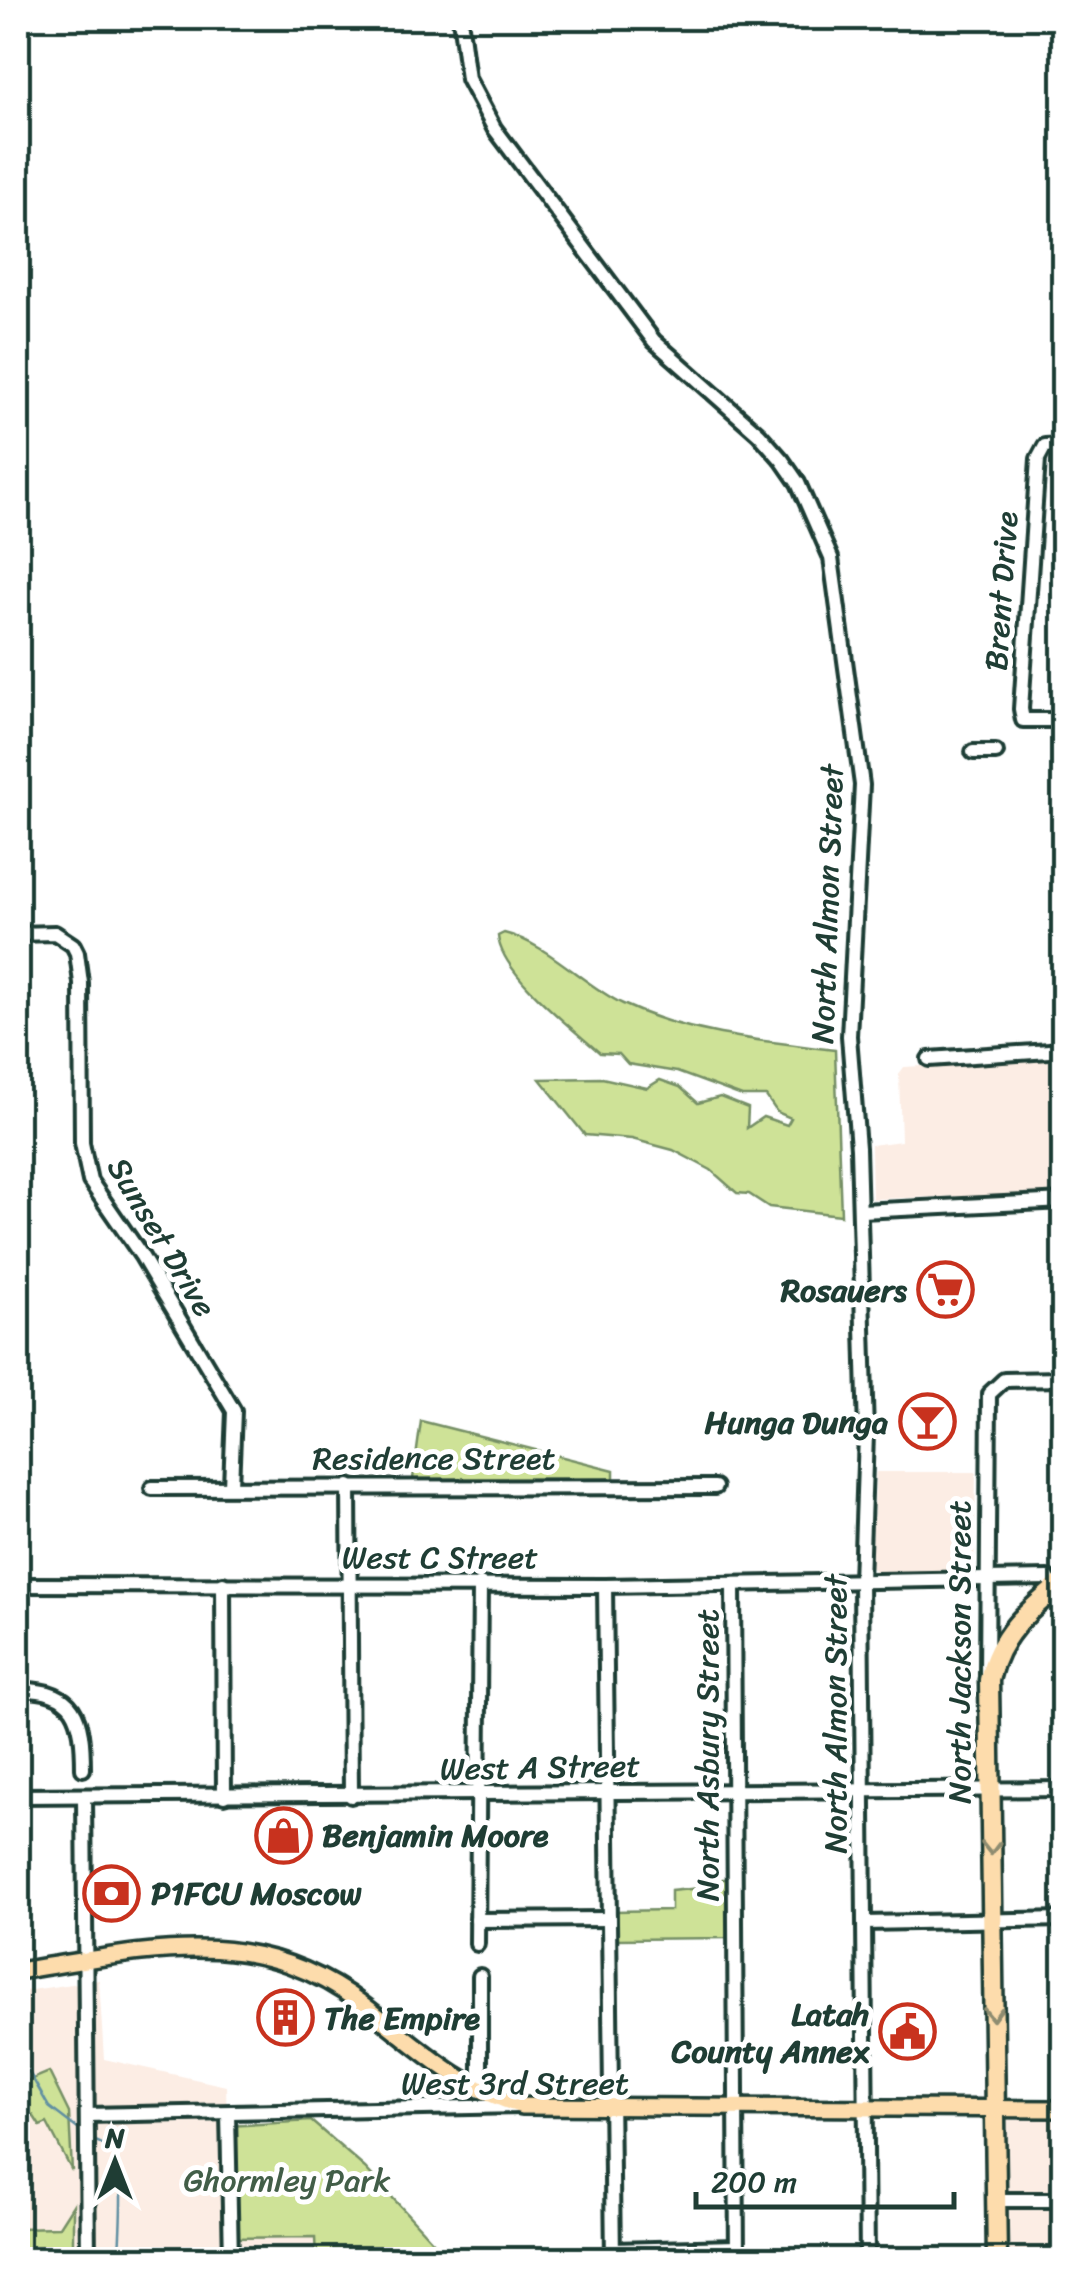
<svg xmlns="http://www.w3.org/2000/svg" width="1081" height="2277" font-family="Sriracha,sans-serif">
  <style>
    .built { fill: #fcede4 }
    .green { fill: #cee297; stroke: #769066; stroke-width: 2.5 }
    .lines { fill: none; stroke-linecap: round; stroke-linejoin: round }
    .stream { stroke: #608fa2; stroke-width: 2.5 }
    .minor-casing { stroke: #1f3d34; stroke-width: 20 }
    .major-casing { stroke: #1f3d34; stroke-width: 22 }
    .highway-casing { stroke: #1f3d34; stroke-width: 25 }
    .minor { stroke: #fff; stroke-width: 12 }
    .major { stroke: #fddcac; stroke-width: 15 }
    .highway { stroke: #fddcac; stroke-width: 18 }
    .oneway { stroke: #8e8c70 }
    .labels { text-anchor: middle; stroke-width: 10; stroke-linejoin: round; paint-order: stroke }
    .street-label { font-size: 32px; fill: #1f3d34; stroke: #fff }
    .poi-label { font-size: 32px; font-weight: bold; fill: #1f3d34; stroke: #fff; text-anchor: end }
    .park-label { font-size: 32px; fill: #425e48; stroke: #fff }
  </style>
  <rect width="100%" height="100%" fill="#fff"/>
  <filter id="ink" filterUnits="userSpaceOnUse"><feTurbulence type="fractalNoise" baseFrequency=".01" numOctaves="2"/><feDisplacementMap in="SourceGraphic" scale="20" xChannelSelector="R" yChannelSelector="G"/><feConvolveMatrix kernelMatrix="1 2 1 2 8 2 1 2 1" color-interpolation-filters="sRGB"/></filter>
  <g filter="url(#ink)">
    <g class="built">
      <polygon points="1063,1058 1063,1193 872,1199 871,1145 901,1141 899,1074 904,1067"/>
      <polygon points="876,1472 976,1472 974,1572 876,1572 871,1567"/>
      <polygon points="1058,1919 1063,1919 1063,2259 1006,2259 1004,2120 1058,2119"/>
      <polygon points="99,1980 104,2059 226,2086 231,2259 18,2259 18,1992"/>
      <polygon points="316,2237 316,2259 240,2259 240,2238"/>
    </g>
    <g class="green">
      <path d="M504,933C547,943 583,985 623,1004C689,1035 764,1041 835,1050L841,1215L769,1207L749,1194L737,1193L711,1170L673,1150L632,1139L585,1135L540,1079L602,1078L647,1088L660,1080L680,1087L698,1103L720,1097L748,1108L747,1128L763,1117L787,1125L791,1118L777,1112L766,1096H742L677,1072L628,1064L619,1054L600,1053C572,1028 501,974 498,936Z"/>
      <polygon points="421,1421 614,1470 614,1487 412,1486"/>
      <polygon points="716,1879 729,1879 730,1938 614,1939 614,1911 671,1910 671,1891 710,1887"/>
      <polygon points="49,2072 69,2113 72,2171 47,2123 40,2126 33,2115 18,2116 18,2085"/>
      <polygon points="311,2121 365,2168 449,2259 316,2259 315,2237 231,2238 228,2126"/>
      <polygon points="73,2205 73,2259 18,2259 18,2228 59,2227"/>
    </g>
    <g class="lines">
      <g class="stream">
        <polyline points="18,2053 49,2107 83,2133"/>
        <path d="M94,2140C101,2144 110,2146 114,2153C126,2171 119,2238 119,2260"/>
      </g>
      <defs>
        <g id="minor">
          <polyline points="460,18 468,79 494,128 654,341 759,434 782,460 798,483 831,558 862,785 849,1036 858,1148 866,1434 861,1581 867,2260"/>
          <polyline points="1064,445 1045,446 1038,459 1021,709 1023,720 1064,720"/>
          <polyline points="973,752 996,752"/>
          <polyline points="18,934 55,933 73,945 77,953 81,983 82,1143 90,1181 141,1255 234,1411 231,1486"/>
          <polyline points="929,1059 1064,1050"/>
          <polyline points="861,1211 1064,1201"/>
          <polyline points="349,1486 351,1796"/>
          <polyline points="152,1488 715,1487"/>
          <polyline points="223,1584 224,1796"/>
          <polyline points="733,1584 737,2260"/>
          <polyline points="18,1585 605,1586 1048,1578"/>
          <polyline points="605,1586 613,2260"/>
          <polyline points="987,1675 989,1394 1004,1380 1064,1379"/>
          <path d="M18,1690C76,1688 83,1717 83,1769"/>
          <polyline points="18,1796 1064,1789"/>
          <polyline points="84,1796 88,2260"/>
          <polyline points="477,1920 608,1919"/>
          <polyline points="865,1923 1064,1919"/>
          <polyline points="477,1944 480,1584"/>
          <polyline points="480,1976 480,2091"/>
          <polyline points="228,2113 231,2260"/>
          <polyline points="87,2115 519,2106"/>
          <polyline points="997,2200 1064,2200"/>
          <polyline points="613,2250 737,2247"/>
        </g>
        <path id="major" d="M18,1971C144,1952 251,1920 362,2004C415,2044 458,2087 522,2106L1064,2109"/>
        <path id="highway" d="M997,2260L989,1680C999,1634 1029,1610 1064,1581"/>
      </defs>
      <use href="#minor" class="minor-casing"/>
      <use href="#major" class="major-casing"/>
      <use href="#highway" class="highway-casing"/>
      <use href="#minor" class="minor"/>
      <use href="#major" class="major"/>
      <use href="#highway" class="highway"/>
    </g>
    <defs><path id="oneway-chevron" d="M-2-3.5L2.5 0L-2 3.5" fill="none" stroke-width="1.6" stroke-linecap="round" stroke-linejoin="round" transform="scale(2.5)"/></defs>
    <g class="oneway">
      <use href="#oneway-chevron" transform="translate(991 1848) rotate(89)"/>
      <use href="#oneway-chevron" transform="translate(993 2014) rotate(89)"/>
    </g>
  </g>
  <defs>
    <symbol id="supermarket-ring" viewBox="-11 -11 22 22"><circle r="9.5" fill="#fff" stroke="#c8321e" stroke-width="1.5"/><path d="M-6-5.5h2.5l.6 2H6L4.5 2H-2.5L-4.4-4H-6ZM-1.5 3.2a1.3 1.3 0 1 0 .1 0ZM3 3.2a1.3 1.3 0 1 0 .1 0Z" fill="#c8321e"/></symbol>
    <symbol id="bar-ring" viewBox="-11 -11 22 22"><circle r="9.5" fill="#fff" stroke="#c8321e" stroke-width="1.5"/><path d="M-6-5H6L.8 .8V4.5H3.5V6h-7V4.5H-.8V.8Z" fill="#c8321e"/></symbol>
    <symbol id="shop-ring" viewBox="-11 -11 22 22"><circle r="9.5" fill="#fff" stroke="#c8321e" stroke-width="1.5"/><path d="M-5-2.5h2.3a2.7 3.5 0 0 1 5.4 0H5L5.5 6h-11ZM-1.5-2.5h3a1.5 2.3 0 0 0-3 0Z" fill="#c8321e"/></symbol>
    <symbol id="bank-ring" viewBox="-11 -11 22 22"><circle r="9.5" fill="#fff" stroke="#c8321e" stroke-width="1.5"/><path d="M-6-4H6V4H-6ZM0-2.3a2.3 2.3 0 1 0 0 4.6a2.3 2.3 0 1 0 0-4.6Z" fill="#c8321e"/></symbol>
    <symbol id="building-ring" viewBox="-11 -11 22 22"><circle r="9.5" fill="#fff" stroke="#c8321e" stroke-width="1.5"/><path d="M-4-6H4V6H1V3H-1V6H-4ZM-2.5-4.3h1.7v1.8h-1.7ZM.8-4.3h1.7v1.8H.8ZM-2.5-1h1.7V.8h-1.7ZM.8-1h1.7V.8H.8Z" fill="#c8321e"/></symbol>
    <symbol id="civic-ring" viewBox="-11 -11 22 22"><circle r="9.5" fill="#fff" stroke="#c8321e" stroke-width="1.5"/><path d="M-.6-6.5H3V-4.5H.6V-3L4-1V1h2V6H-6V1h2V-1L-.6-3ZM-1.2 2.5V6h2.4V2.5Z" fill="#c8321e"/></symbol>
  </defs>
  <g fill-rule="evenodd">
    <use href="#supermarket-ring" x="914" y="1258" width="63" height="63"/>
    <use href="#bar-ring" x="896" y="1390" width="63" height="63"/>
    <use href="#shop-ring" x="252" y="1804" width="63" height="63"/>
    <use href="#bank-ring" x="80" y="1862" width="63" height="63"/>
    <use href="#building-ring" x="254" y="1986" width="63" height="63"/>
    <use href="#civic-ring" x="876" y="2000" width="63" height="63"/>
  </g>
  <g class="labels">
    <g class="street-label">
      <text transform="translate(1001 591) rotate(-86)" y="11">Brent Drive</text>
      <text transform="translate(827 904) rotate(-88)" y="11">North Almon Street</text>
      <text transform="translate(162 1237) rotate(59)" y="11">Sunset Drive</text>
      <text x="434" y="1469">Residence Street</text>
      <text x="440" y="1568">West C Street</text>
      <text transform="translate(959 1652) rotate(-90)" y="11">North Jackson Street</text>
      <text transform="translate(835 1714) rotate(-90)" y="11">North Almon Street</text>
      <text transform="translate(707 1755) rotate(-90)" y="11">North Asbury Street</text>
      <text transform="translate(540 1767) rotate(-1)" y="11">West A Street</text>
      <text x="515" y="2094">West 3rd Street</text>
    </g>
    <g class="poi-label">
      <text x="907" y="1301">Rosauers</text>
      <text x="888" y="1433">Hunga Dunga</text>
      <text x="322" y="1846" text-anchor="start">Benjamin Moore</text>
      <text x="151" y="1904" text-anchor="start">P1FCU Moscow</text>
      <text x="869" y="2025">Latah<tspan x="869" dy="37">County Annex</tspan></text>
      <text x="324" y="2029" text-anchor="start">The Empire</text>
    </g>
    <g class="park-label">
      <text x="287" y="2191">Ghormley Park</text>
    </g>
  </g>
  <rect width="1081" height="2277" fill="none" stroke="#fff" stroke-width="60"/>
  <rect x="30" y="30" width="1021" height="2217" fill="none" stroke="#1f3d34" stroke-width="4" filter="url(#ink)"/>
  <g transform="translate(115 2162)" stroke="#ffffff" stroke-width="8" paint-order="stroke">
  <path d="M0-8L18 38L0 25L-18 38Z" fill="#1f3d34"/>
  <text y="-15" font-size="28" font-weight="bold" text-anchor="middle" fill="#1f3d34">N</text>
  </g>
  <path d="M696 2192v15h258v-15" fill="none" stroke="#1f3d34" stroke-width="5"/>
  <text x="711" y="2192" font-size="30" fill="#1f3d34" stroke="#ffffff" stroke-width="8" paint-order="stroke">200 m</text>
</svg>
